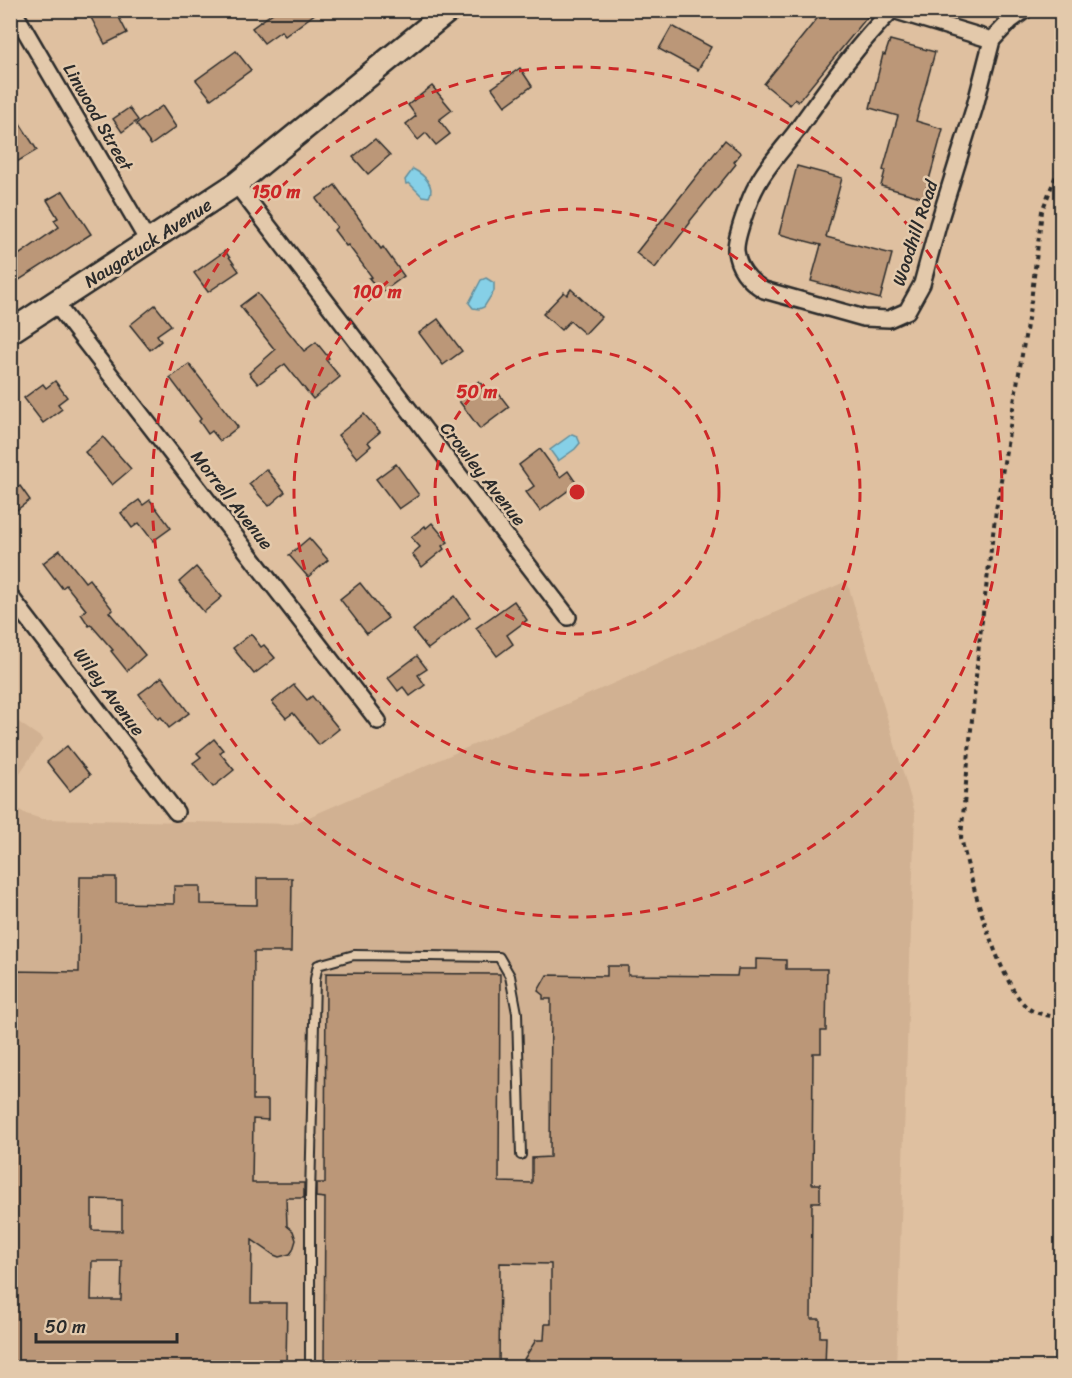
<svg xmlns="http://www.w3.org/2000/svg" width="1072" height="1378" font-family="Sriracha,sans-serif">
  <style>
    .built { fill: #d1b192 }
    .water { fill: #86d0e7; stroke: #628e9c; stroke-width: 1.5 }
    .building { fill: #bb9778; stroke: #2b2b2b; stroke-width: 1.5; fill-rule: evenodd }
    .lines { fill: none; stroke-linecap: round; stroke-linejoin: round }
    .lane-casing { stroke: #2b2b2b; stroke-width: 12 }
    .street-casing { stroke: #2b2b2b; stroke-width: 20 }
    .secondary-casing { stroke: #2b2b2b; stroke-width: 27 }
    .path { stroke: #2b2b2b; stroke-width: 4; stroke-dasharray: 4.5 4.5; stroke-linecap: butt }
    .lane { stroke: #e3c9ab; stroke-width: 8 }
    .street { stroke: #e3c9ab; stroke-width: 15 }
    .secondary { stroke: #e3c9ab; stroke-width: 22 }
    .ring { fill: none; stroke: #cd2828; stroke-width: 3; stroke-dasharray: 10 8 }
    .labels { text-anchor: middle; stroke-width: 5; stroke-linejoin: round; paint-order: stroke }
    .street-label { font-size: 18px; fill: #2b2b2b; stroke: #e3c9ab }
    .centre { fill: #cd2828; stroke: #e3c9ab; stroke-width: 3 }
    .ring-label { font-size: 18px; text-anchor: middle; font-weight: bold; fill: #cd2828; stroke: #e3c9ab; stroke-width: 5; stroke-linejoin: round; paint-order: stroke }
  </style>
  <rect width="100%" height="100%" fill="#dfc0a0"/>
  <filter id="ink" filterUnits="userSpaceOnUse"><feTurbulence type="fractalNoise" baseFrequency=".0167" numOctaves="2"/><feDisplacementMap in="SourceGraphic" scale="12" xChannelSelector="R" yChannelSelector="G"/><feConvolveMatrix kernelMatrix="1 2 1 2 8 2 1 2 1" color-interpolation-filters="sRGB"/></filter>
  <g filter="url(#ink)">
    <g class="built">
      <polygon points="847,581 915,813 896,1367 11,1367 10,804 26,814 42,819 293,824"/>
      <polygon points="11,717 43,739 11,786"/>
    </g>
    <g class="water">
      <path d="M413,169C423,174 436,186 429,197L422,196L409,183L406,184L405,180Z"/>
      <polygon points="486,278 494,283 494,291 484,307 479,309 473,308 469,303 481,280"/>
      <polygon points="572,434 577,436 580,443 575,449 558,461 550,450"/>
    </g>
    <g class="building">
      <polygon points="87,10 115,10 127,33 105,44"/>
      <polygon points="277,10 320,10 285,36 281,31 264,43 252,28"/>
      <polygon points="824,10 873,10 798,102 795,99 790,105 764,84"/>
      <polygon points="672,26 711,47 698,70 659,49"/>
      <polygon points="890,40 935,52 916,121 943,129 924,198 881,186 885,171 883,170 898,116 870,108 883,54 885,55"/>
      <polygon points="236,51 251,70 211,99 196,80"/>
      <polygon points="520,68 532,86 505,106 492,88"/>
      <polygon points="432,86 452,110 439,120 450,134 436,145 426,133 418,140 406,124 416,116 408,105"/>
      <polygon points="162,106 176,127 151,145 136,124"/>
      <polygon points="10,108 37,150 10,166"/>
      <polygon points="129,108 138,120 122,132 113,119"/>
      <polygon points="375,139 390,155 368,174 353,157"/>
      <polygon points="725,140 741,153 734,162 736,164 690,221 690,223 655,268 636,253"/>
      <polygon points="797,166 842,178 826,237 892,254 880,299 811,281 821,245 779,234"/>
      <polygon points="335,185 381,249 383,247 404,276 381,293 369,278 372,277 348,245 346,246 334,230 337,227 316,199"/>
      <polygon points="63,191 91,234 10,286 10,261 59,227 54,220 58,218 47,200"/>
      <polygon points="225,251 239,271 208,292 194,273"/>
      <polygon points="571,289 601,317 585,334 570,321 561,330 543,314 564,292 567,295"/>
      <polygon points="257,293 304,351 316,342 329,358 326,360 340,377 313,399 285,364 258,384 249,373 275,350 240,306"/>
      <polygon points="155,305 171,325 157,335 161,341 150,350 130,325"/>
      <polygon points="438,319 462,351 443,365 419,333"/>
      <polygon points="189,364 238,427 220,441 212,431 208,434 199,421 201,419 170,378"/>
      <polygon points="55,381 67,397 58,404 62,409 43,423 24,398 43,384 46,388"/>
      <polygon points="479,381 490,395 496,390 509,407 480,429 459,401 463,397 461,394"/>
      <polygon points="364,414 380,432 368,442 371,446 357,458 338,435"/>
      <polygon points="103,437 131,469 112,485 85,452"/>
      <polygon points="540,449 560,477 568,471 577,484 540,511 526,492 534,486 519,465"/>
      <polygon points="396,464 419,495 399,509 376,479"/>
      <polygon points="266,469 285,492 269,506 249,484"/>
      <polygon points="20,486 30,500 10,515 10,493"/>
      <polygon points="139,500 143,505 150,500 171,528 153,541 139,523 132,528 121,513"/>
      <polygon points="432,523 448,542 442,546 444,549 422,567 412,554 420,547 411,537 425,526 426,528"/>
      <polygon points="309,538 328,560 308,577 289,555"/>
      <polygon points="60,550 85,582 89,579 113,610 109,612 145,655 127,671 111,651 113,650 91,625 89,626 81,614 86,610 66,585 62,588 43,563"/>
      <polygon points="196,567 222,597 204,612 179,582"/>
      <polygon points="360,583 388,618 367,634 340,599"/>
      <polygon points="455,596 470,617 428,649 413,630"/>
      <polygon points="514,601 527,620 507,635 513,644 497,656 476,628"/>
      <polygon points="251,634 261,647 264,645 275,658 254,674 233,648"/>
      <polygon points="417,656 427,669 418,675 425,685 410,696 403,687 398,691 388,678"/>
      <polygon points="162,677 189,713 169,728 161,717 158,719 139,694"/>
      <polygon points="294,685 307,700 312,696 339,729 319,745 293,713 286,718 272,702"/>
      <polygon points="214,739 223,750 220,753 234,770 213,787 193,763 201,757 197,753"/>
      <polygon points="67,746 90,775 70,791 47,762"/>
      <path d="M80,877H116V903L174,904V886H200V904L257,905V878H292L291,952H254L253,1100H268V1120L253,1119L252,1183H304V1198H286L287,1226L293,1231L296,1240L293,1250L290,1254L279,1257L274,1255L252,1240L251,1303H287L286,1368H10V971L79,972ZM92,1199L122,1200V1231L92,1230ZM92,1261H122L121,1300H91Z"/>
      <polygon points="756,959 786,960 786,969 827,969 826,1031 821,1031 821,1053 813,1053 812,1184 820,1184 820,1202 812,1202 811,1319 820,1319 820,1337 826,1337 825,1368 537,1368 524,1359 536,1340 544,1340 545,1324 551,1324 551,1264 500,1263 499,1368 324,1368 325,1198 316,1197 316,1183 325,1183 326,973 500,974 499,1182 532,1183 532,1158 550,1157 551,999 543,999 543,995 538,991 547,975 607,976 607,966 628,966 628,975 737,976 738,969 756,969"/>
    </g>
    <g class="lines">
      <defs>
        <polyline id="lane" points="310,1368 310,1197 315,979 318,965 354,955 499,957 510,976 517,1013 521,1155"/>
        <g id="street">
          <polyline points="13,10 149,243"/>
          <path d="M892,10C855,47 825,91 795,133C782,150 766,167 757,185C750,197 735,238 736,251C738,269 749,281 764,290L864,318L889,319L907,311L922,284L938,225L975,106L992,40"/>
          <polyline points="893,10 992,40 1010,21 1025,10"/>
          <polyline points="236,184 568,617"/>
          <polyline points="55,303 378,721"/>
          <polyline points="10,596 176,812"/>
        </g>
        <polyline id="secondary" points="10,332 236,184 449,10"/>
      </defs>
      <use href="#lane" class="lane-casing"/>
      <use href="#street" class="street-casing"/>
      <use href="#secondary" class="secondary-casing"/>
      <path class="path" d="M1062,160L1042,211L1031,301L996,510L979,644L961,837C968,872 1001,993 1031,1010C1039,1014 1052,1017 1062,1017"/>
      <use href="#lane" class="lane"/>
      <use href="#street" class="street"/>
      <use href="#secondary" class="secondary"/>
    </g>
  </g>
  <g class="ring">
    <circle cx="577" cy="492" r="142"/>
    <circle cx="577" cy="492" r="283"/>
    <circle cx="577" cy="492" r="425"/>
  </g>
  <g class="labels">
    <g class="street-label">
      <text transform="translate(98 117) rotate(60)" y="6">Linwood Street</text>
      <text transform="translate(915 233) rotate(-72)" y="6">Woodhill Road</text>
      <text transform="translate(148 243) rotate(-33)" y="6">Naugatuck Avenue</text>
      <text transform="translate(483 474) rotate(52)" y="6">Crowley Avenue</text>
      <text transform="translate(232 500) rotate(52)" y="6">Morrell Avenue</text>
      <text transform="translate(109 692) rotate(53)" y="6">Wiley Avenue</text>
    </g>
  </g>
  <circle cx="577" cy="492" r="9" class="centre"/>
  <g class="ring-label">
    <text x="276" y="198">150 m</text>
    <text x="377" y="298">100 m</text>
    <text x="477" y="398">50 m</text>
  </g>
  <rect width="1072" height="1378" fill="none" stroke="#e3c9ab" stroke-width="36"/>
  <rect x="18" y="18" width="1036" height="1342" fill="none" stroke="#2b2b2b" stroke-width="2" filter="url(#ink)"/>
  <path d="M36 1333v9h141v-9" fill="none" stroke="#2b2b2b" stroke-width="3"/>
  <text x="45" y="1333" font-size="18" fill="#2b2b2b" stroke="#e3c9ab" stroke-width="4.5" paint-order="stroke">50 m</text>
</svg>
